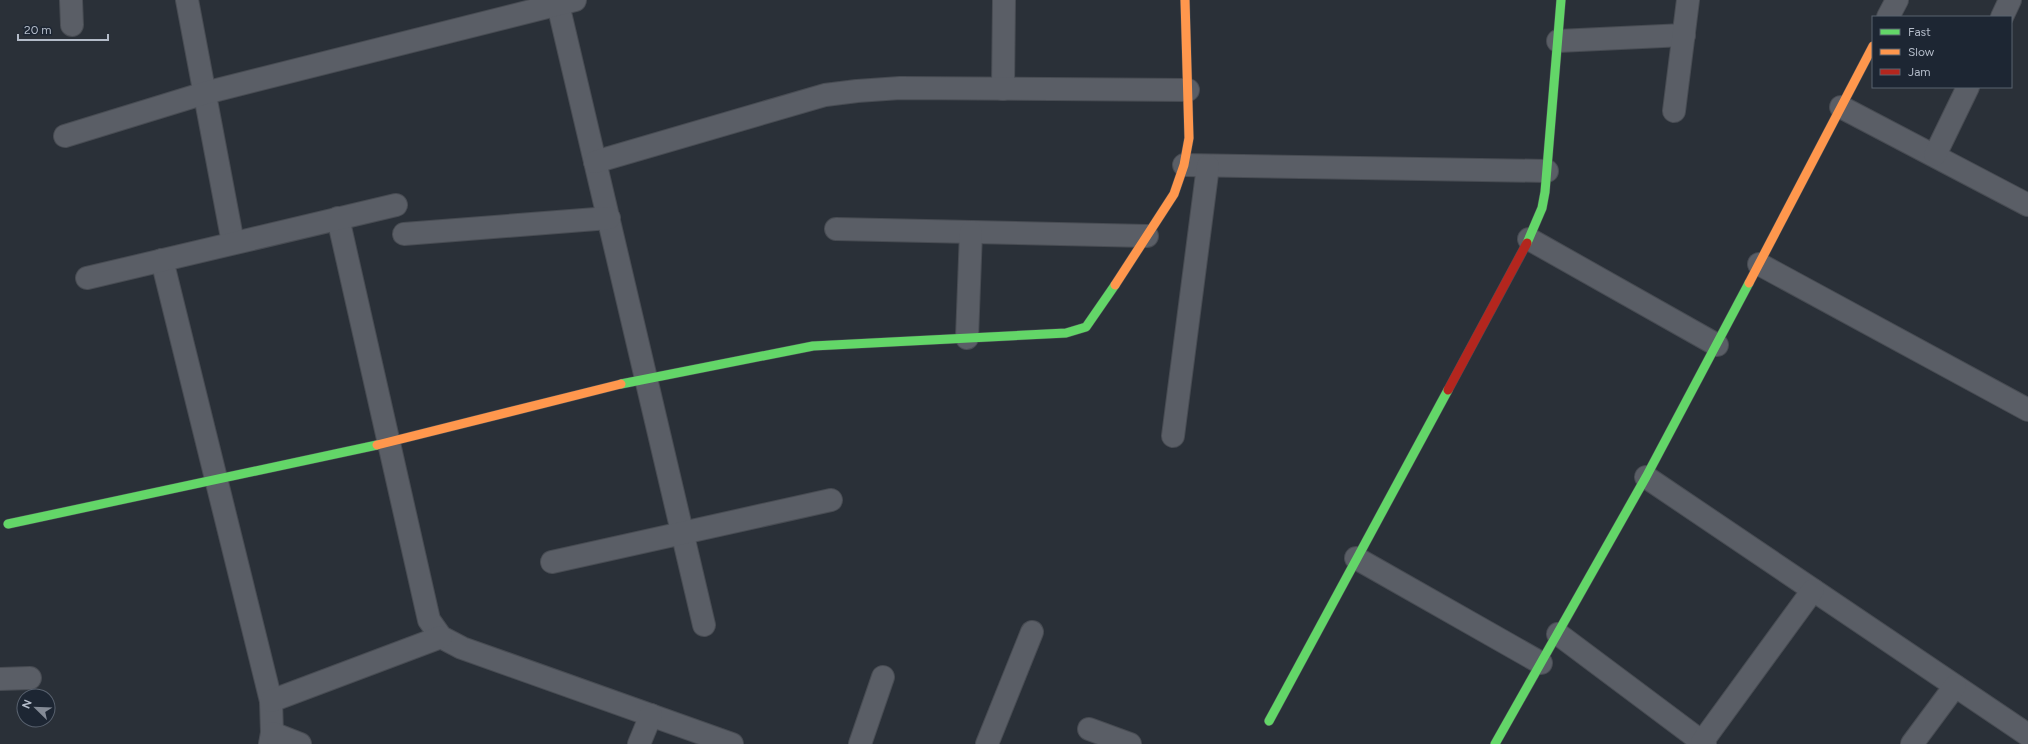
<svg xmlns="http://www.w3.org/2000/svg" width="2028" height="744" font-family="Figtree,sans-serif">
  <style>
    .lines { fill: none; stroke-linecap: round; stroke-linejoin: round }
    .street-casing { stroke: #484c53; stroke-width: 24 }
    .fast-casing { stroke: #484c53; stroke-width: 10 }
    .slow-casing { stroke: #484c53; stroke-width: 10 }
    .jam-casing { stroke: #484c53; stroke-width: 10 }
    .street { stroke: #5a5e66; stroke-width: 22 }
    .fast { stroke: #63d668; stroke-width: 9 }
    .slow { stroke: #ff974d; stroke-width: 9 }
    .jam { stroke: #b3261e; stroke-width: 9 }
  </style>
  <rect width="100%" height="100%" fill="#2a3038"/>
  <g class="lines">
    <defs>
      <g id="street">
        <polyline points="71,0 72,25"/>
        <polyline points="187,0 233,243"/>
        <polyline points="557,0 704,625"/>
        <polyline points="1888,17 1897,0"/>
        <polyline points="2002,17 2010,0"/>
        <polyline points="1558,41 1684,35"/>
        <polyline points="1003,89 1004,0"/>
        <polyline points="1841,107 2028,205"/>
        <polyline points="1674,111 1688,0"/>
        <polyline points="65,136 205,93 575,0"/>
        <polyline points="1935,155 1968,87"/>
        <polyline points="595,162 825,95 857,91 900,88 1188,90"/>
        <polyline points="1184,165 1547,171"/>
        <polyline points="338,218 429,620 441,637 462,648 732,744"/>
        <polyline points="836,229 1147,236"/>
        <polyline points="404,234 609,218"/>
        <polyline points="1529,239 1717,345"/>
        <polyline points="162,260 271,701 272,733 270,744"/>
        <polyline points="1759,264 2028,410"/>
        <polyline points="87,278 396,205"/>
        <polyline points="967,338 971,232"/>
        <polyline points="1173,436 1208,166"/>
        <polyline points="1646,477 2028,735"/>
        <polyline points="1356,558 1541,663"/>
        <polyline points="552,562 831,500"/>
        <polyline points="1558,634 1705,744"/>
        <polyline points="0,679 30,678"/>
        <polyline points="271,701 441,637"/>
        <polyline points="1089,729 1130,744"/>
        <polyline points="272,733 300,744"/>
        <polyline points="1702,742 1813,590"/>
        <polyline points="639,744 651,715"/>
        <polyline points="860,744 883,677"/>
        <polyline points="987,744 1032,632"/>
        <polyline points="1912,744 1955,686"/>
      </g>
      <g id="fast">
        <polyline points="1527,243 1542,208 1545,192 1561,0"/>
        <polyline points="621,384 813,346 1066,333 1086,327 1115,285"/>
        <polyline points="8,524 377,445"/>
        <polyline points="1269,721 1448,390"/>
        <polyline points="1495,744 1646,477 1749,283"/>
      </g>
      <g id="slow">
        <polyline points="1749,283 1873,46"/>
        <polyline points="1115,285 1174,194 1184,165 1189,138 1185,0"/>
        <polyline points="377,445 621,384"/>
      </g>
      <polyline id="jam" points="1448,390 1527,243"/>
    </defs>
    <use href="#street" class="street-casing"/>
    <use href="#fast" class="fast-casing"/>
    <use href="#slow" class="slow-casing"/>
    <use href="#jam" class="jam-casing"/>
    <use href="#street" class="street"/>
    <use href="#fast" class="fast"/>
    <use href="#slow" class="slow"/>
    <use href="#jam" class="jam"/>
  </g>
  <rect x="1872" y="16" width="140" height="72" fill="#1d2633" stroke="#59626f"/>
  <rect x="1880" y="29" width="20" height="6" fill="#63d668" stroke="#59626f"/>
  <text x="1908" y="36" font-size="12" fill="#b4bcc9">Fast</text>
  <rect x="1880" y="49" width="20" height="6" fill="#ff974d" stroke="#59626f"/>
  <text x="1908" y="56" font-size="12" fill="#b4bcc9">Slow</text>
  <rect x="1880" y="69" width="20" height="6" fill="#b3261e" stroke="#59626f"/>
  <text x="1908" y="76" font-size="12" fill="#b4bcc9">Jam</text>
  <g transform="translate(36 708) rotate(293)"><circle r="19" fill="#1d2633" stroke="#59626f"/>
  <path d="M0-3L7 15L0 10L-7 15Z" fill="#848b96"/>
  <text y="-6" font-size="11" font-weight="bold" text-anchor="middle" fill="#b4bcc9">N</text>
  </g>
  <path d="M18 34v6h90v-6" fill="none" stroke="#b4bcc9" stroke-width="2"/>
  <text x="24" y="34" font-size="12" fill="#b4bcc9" stroke="#1d2633" stroke-width="3" paint-order="stroke">20 m</text>
</svg>
